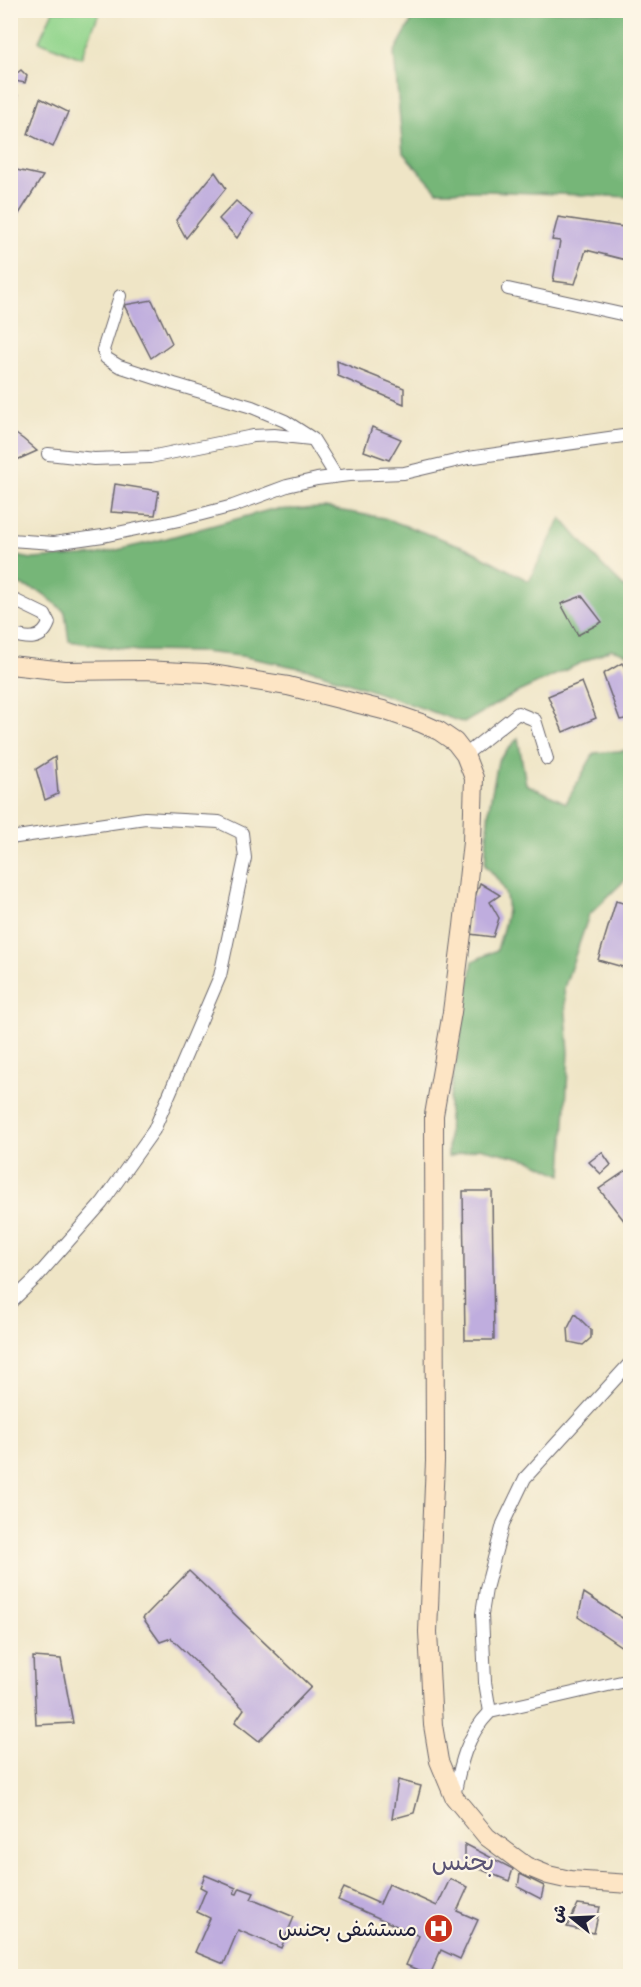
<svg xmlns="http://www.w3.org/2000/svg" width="641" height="1987" font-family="'Patrick Hand','Playpen Sans Arabic',sans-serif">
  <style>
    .green { fill: #93d58d; stroke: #5a7c64; stroke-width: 1.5 }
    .forest { fill: #76b678; stroke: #4c6c5a; stroke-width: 1.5 }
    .building { fill: #bfadde }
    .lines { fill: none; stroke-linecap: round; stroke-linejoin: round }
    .street-casing { stroke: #6a666c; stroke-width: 14 }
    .secondary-casing { stroke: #6a666c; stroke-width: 20 }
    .street { stroke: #fff; stroke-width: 12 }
    .secondary { stroke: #fde5c5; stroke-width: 18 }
    .labels { text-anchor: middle; stroke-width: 4.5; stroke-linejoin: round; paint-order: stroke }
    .poi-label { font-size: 22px; fill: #22223b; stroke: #fcf5e5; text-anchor: end }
    .quarter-label { font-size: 26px; fill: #595374; stroke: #fcf5e5 }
  </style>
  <rect width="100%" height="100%" fill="#fcf5e5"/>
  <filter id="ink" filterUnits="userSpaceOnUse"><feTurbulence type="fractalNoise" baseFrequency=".0167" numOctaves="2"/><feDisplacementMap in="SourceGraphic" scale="12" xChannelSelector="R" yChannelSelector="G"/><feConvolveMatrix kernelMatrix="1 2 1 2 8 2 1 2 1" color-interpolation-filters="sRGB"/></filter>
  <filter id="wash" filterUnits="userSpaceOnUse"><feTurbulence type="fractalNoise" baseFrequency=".008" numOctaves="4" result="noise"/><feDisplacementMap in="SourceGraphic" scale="24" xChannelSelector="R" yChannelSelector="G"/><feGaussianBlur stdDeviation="1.35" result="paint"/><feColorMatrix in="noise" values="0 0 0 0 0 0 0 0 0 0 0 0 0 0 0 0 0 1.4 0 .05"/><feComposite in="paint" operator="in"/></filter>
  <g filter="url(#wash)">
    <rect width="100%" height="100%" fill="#efe5c6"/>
    <polygon class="green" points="53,11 100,11 81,58 39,41"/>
    <g class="forest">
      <polygon points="417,11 630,11 630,197 488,191 437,191 403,153 394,53"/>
      <polygon points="325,508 384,518 467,548 529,581 561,518 601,564 630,593 630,655 611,649 512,695 464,723 319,672 241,656 202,652 138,651 69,641 65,612 41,592 11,582 11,555 32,559 95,555 156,541 269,510"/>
      <path d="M518,738L526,784L566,803L594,753L630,750V878H627L589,915L564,988L569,1052L562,1175L530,1160L479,1148L448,1157L449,1103L473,961L497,950C508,910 517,897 485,865L489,808L498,761Z"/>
    </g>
    <g id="blocks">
      <g class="building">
        <polygon points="21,70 27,76 25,83 15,81 12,89 18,96 14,103 10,103 10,73 16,74"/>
        <polygon points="40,98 68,112 53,147 28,134"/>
        <polygon points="12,169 43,176 19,214 10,210"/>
        <polygon points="215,172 226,188 186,238 176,220"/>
        <polygon points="236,201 252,215 237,238 219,219"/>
        <polygon points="558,217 630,228 630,261 586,250 575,284 553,281 560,241 552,240"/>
        <polygon points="152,300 172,343 151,358 124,305"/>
        <polygon points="337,361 404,388 404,404 338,376"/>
        <polygon points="372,427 401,439 389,460 364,451"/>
        <polygon points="10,430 23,439 37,451 10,463"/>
        <polygon points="115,484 159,491 155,515 111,512"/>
        <polygon points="582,596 602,622 578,635 561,604"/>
        <polygon points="622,663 630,677 630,718 620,720 603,674"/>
        <polygon points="582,682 596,718 563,732 548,696"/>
        <polygon points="55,757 58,794 45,800 36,769"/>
        <polygon points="480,883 500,895 490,902 499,918 493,937 470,934 470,896 475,897"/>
        <polygon points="616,901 630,905 630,969 598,960"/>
        <polygon points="602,1152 611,1165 601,1174 589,1162"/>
        <polygon points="630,1168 630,1228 599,1189"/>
        <polygon points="463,1191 492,1191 494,1340 465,1340"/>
        <polygon points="575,1314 591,1330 591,1338 583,1345 569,1342 568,1328"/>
        <polygon points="189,1571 311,1687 259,1741 235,1722 244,1709 171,1638 160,1642 143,1618"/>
        <polygon points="584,1593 630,1623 630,1644 628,1651 578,1617"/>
        <polygon points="33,1657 61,1659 73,1723 36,1725"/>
        <polygon points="398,1780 421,1786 414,1813 392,1819"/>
        <polygon points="465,1844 513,1869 509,1881 465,1863"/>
        <polygon points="520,1874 544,1886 541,1899 518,1887"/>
        <polygon points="205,1875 236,1888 234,1893 237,1894 240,1888 254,1893 251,1899 294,1917 281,1948 238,1930 224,1964 195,1952 210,1918 197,1912 206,1890 200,1887"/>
        <polygon points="450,1879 468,1887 457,1911 478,1920 460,1959 441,1950 430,1975 406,1965 419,1936 338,1900 344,1888 380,1904 389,1884 437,1906"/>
        <polygon points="578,1904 600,1907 594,1933 567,1927"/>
      </g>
    </g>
  </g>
  <g filter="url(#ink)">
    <use href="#blocks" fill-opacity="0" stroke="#6a666c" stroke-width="1.5"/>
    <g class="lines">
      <defs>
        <g id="street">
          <polyline points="508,289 630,316"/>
          <polyline points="120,296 103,350 106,358 119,366 174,384 252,407 285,421 313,439 336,476"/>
          <polyline points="48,454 94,459 150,457 253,436 274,435 311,439"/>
          <polyline points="10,540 54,543 103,536 179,520 233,506 287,486 317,479 349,475 404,473 468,458 630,435"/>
          <path d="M10,598L45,615L49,623C42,642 27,639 10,634"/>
          <polyline points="465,755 518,713 535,720 547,759"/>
          <polyline points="10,838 145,818 219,822 242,833 245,858 220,976 154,1130 102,1203 35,1279 10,1303"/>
          <polyline points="490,1712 485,1682 482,1614 486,1589 503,1524 525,1478 630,1363"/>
          <path d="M454,1797C460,1765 466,1736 490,1712L630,1680"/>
        </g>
        <polyline id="secondary" points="10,665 65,671 143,670 205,673 288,686 383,710 421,723 439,731 455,742 465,755 474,778 472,842 463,926 452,1012 434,1115 435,1461 428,1632 433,1725 439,1761 454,1797 487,1837 526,1866 548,1875 570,1880 630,1884"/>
      </defs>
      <use href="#street" class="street-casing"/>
      <use href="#secondary" class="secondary-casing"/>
      <use href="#street" class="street"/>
      <use href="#secondary" class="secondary"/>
    </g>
  </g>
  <defs>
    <symbol id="hospital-disc" viewBox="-11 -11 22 22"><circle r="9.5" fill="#c8321e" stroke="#fcf5e5"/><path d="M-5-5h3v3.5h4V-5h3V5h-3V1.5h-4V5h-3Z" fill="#fff"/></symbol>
  </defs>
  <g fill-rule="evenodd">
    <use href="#hospital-disc" x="422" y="1912" width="33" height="33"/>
  </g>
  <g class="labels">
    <g class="poi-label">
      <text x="417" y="1936">مستشفى بحنس</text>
    </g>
    <g class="quarter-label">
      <text x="463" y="1870">بحنس</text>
    </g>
  </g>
  <rect width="641" height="1987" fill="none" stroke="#fcf5e5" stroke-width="36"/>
  <g transform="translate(572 1918) rotate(288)" stroke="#fcf5e5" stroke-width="4.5" paint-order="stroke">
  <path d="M0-4.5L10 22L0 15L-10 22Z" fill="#22223b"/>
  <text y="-9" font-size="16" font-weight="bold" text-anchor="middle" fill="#22223b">ش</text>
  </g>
</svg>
